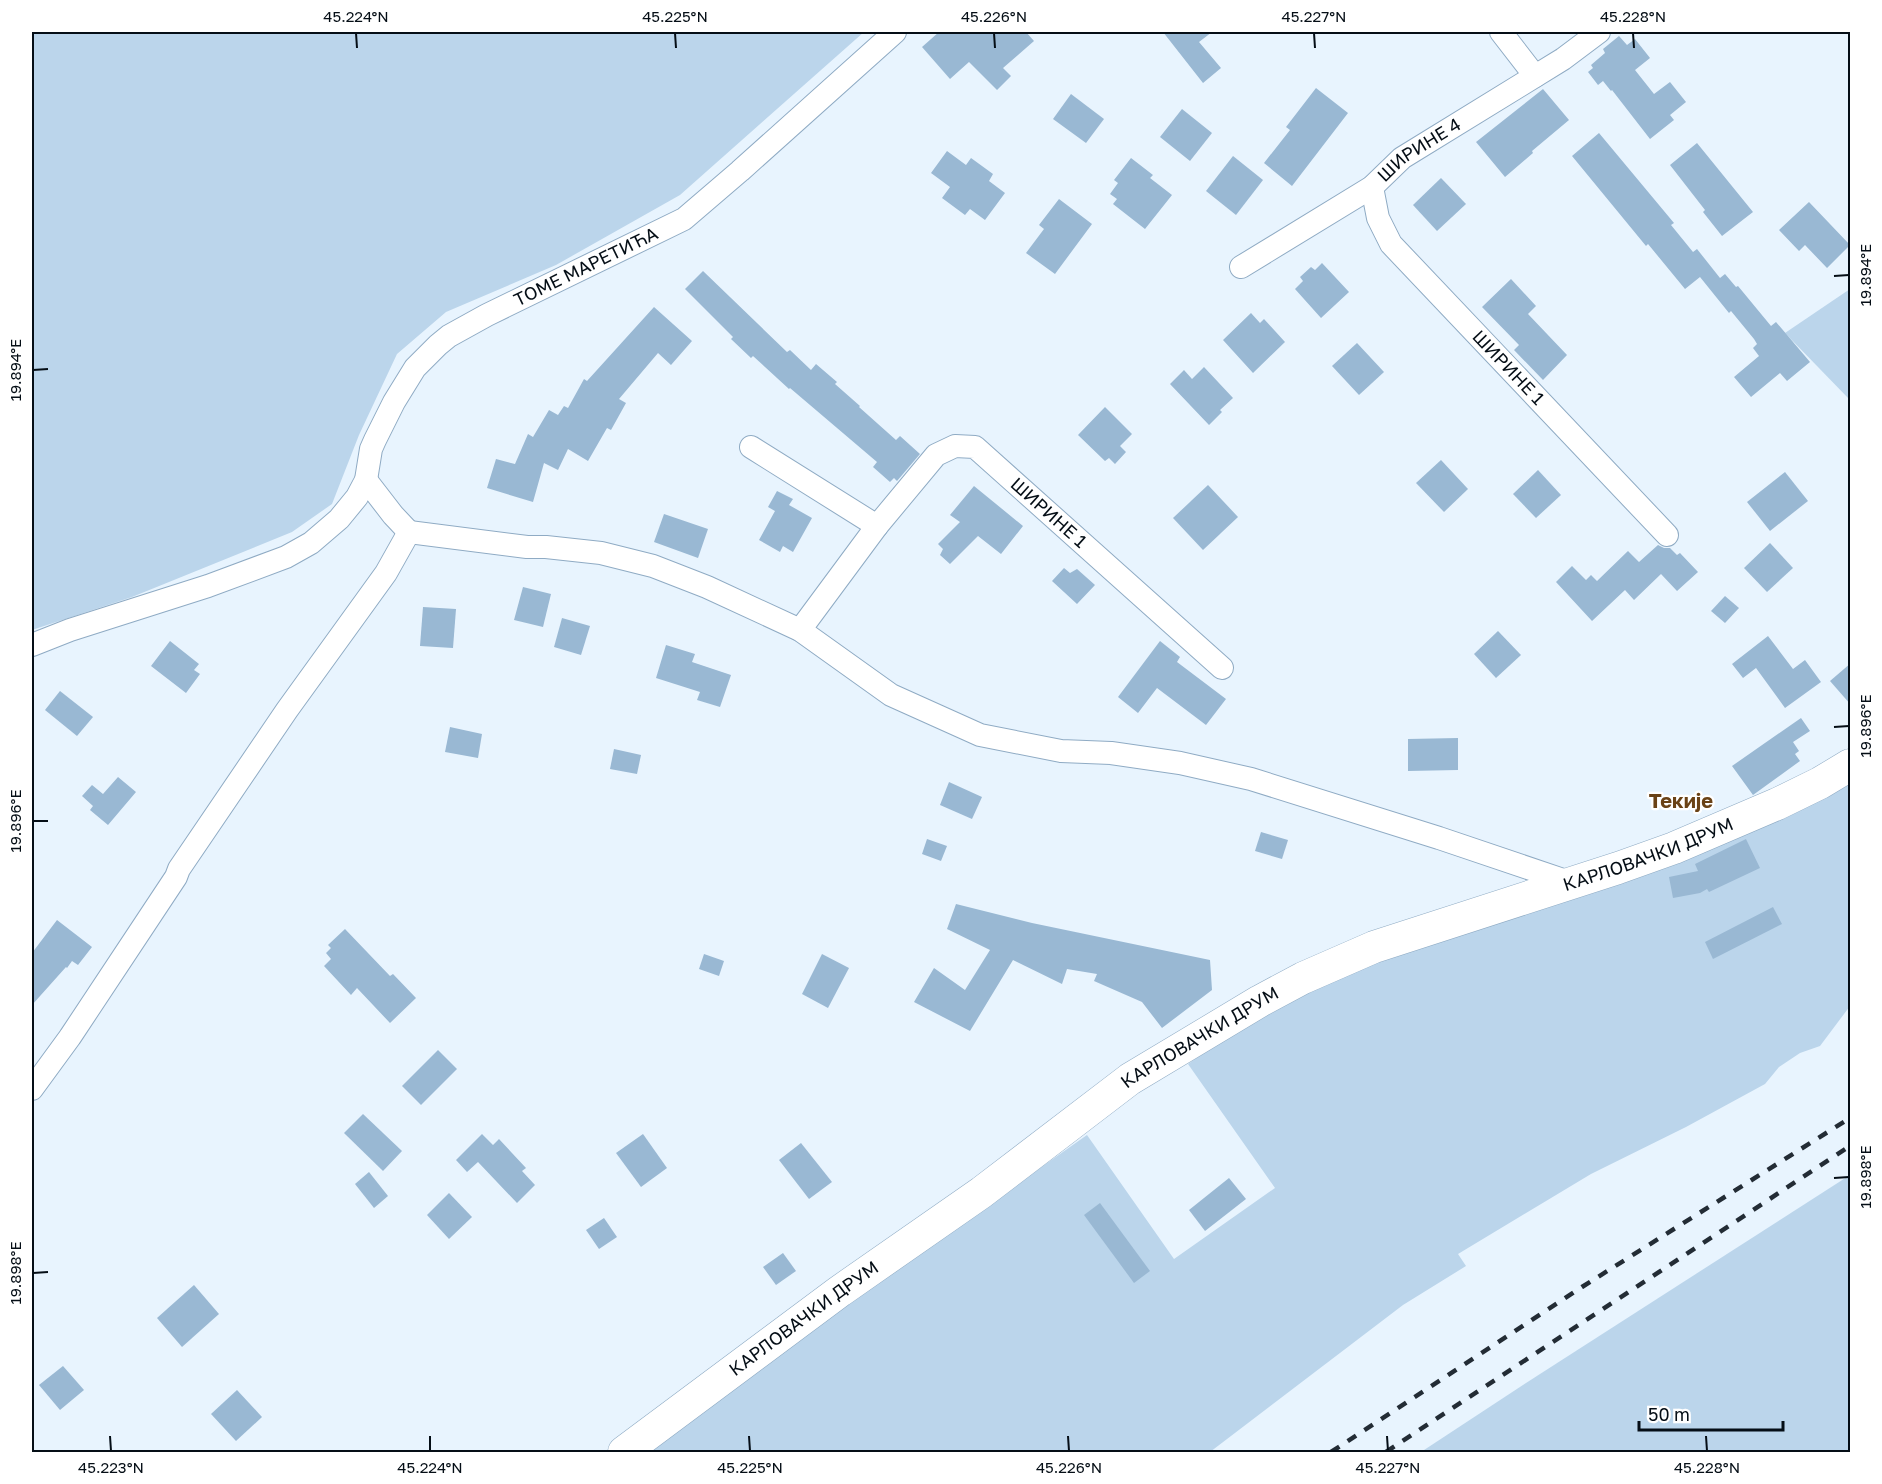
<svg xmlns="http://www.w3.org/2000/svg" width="1882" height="1484" font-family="'Golos Text',sans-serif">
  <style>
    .green { fill: #bbd5eb }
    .building { fill: #99b8d3 }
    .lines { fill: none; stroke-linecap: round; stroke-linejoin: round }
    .minor-casing { stroke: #8fabc4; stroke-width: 24 }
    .secondary-casing { stroke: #8fabc4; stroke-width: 33 }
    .minor { stroke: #fff; stroke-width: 22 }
    .secondary { stroke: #fff; stroke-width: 32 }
    .rail { stroke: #232c35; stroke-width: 4.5; stroke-dasharray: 10 10; stroke-linecap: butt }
    .ticks { fill: none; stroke: #050e16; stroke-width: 2 }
    .labels { text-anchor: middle; stroke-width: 4.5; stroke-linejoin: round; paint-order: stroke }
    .street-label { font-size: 18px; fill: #050e16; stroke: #fff }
    .neighbourhood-label { font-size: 20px; font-weight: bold; fill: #6a4216; stroke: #fff }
    .neatline { fill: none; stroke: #050e16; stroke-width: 2 }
    .ticks-label { font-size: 15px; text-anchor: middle; fill: #050e16 }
  </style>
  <rect width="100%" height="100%" fill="#e8f4fe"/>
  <g class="green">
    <polygon points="32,32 864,32 680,195 556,265 446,312 397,354 359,435 332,504 292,532 132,597 32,630"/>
    <polygon points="1850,289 1850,400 1785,333"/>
    <polygon points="1850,777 1850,1006 1820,1046 1800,1053 1779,1067 1765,1084 1686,1127 1591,1174 1458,1254 1466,1266 1403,1305 1210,1452 643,1452 848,1303 1087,1135 1174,1259 1275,1188 1188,1064 1234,1032 1304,991"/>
    <polygon points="1850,1175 1850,1452 1421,1452 1526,1383"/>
  </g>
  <g class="building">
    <polygon points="939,32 1026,32 1034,41 1003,68 1011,76 997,90 969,62 950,79 922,47"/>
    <polygon points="1163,32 1212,32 1199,42 1221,68 1203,83"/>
    <polygon points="1619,36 1627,45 1635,39 1650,58 1635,70 1654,94 1670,82 1686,102 1670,115 1674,120 1650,139 1612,90 1611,91 1603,81 1598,85 1588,72 1593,68 1591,65 1605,53 1603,49"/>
    <polygon points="1316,88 1348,113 1292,186 1264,163 1290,130 1286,127"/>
    <polygon points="1543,89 1569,120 1532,151 1533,153 1505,177 1476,142"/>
    <polygon points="1071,94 1104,119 1086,143 1053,119"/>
    <polygon points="1182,109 1212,133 1190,161 1160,137"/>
    <polygon points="1599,133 1674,223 1671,225 1693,252 1697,249 1720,278 1725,274 1736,287 1738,286 1771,326 1776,322 1810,362 1787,381 1780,373 1751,397 1734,377 1759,356 1753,348 1757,344 1754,339 1731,311 1729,313 1700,277 1685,289 1648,244 1646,246 1572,156"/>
    <polygon points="1697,143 1753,212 1722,236 1703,212 1705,210 1670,165"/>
    <polygon points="947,151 966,165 971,158 993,174 989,181 1005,193 985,220 970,209 965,215 942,198 950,187 931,173"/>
    <polygon points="1233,156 1263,180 1236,215 1206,191"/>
    <polygon points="1131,158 1153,175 1150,178 1172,195 1145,229 1113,204 1117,199 1110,194 1118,183 1114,180"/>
    <polygon points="1441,178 1466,204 1437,231 1413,205"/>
    <polygon points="1059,199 1092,224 1055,274 1026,253 1044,229 1039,225"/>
    <polygon points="1809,202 1850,245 1827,268 1805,245 1799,251 1779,230"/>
    <polygon points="1322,263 1349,292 1321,318 1295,289 1303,281 1300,277 1311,267 1315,270"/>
    <polygon points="703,271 787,352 790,350 811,370 816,364 837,382 835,384 860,406 859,407 896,440 900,436 920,454 897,481 894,478 890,482 873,467 877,462 790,388 789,389 753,356 751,358 731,339 733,337 685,289"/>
    <polygon points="1511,279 1536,306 1528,314 1567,355 1543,380 1514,350 1519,345 1482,307"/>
    <polygon points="654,307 692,341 671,365 658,353 619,399 626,403 611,430 607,428 588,461 568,449 558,470 544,463 533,502 487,488 496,459 515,464 528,434 533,437 549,410 558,415 564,406 568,408 584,379 587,381"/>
    <polygon points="1251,313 1260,323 1264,319 1285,342 1253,373 1223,340"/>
    <polygon points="1357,343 1384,372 1359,395 1332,366"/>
    <polygon points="1204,367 1233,398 1220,410 1222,412 1209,425 1170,384 1184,370 1192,379"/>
    <polygon points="1105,407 1132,434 1120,446 1126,452 1115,464 1109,458 1105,461 1078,435"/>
    <polygon points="1441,460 1468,489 1444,512 1416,483"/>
    <polygon points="1538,470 1561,495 1536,518 1513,494"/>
    <polygon points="1785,472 1808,501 1770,531 1747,502"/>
    <polygon points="1208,485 1238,517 1203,550 1173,518"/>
    <polygon points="974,486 1023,526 1001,554 978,536 950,564 940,555 943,549 938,544 960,522 950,515"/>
    <polygon points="777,491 793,499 789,505 812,518 793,552 783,546 780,552 759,540 775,511 768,507"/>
    <polygon points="664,514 708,529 698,558 654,542"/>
    <polygon points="1770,543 1793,568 1767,592 1744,568"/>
    <polygon points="1658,545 1664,548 1670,548 1677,555 1680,553 1698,572 1677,591 1661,574 1634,600 1625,590 1592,621 1556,582 1572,566 1586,580 1591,575 1597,581 1628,551 1639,562"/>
    <polygon points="1064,568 1070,573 1077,569 1095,585 1077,604 1052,581"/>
    <polygon points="523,587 551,594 543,627 514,620"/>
    <polygon points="1725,596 1739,608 1725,623 1711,611"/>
    <polygon points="423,607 456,609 453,648 420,646"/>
    <polygon points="562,618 590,626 581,655 554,647"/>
    <polygon points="1498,631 1521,655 1496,678 1474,654"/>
    <polygon points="1768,636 1793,669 1805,660 1821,682 1785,708 1756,668 1743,678 1732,664"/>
    <polygon points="170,641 199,664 194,670 200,674 186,693 151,666"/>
    <polygon points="1160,641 1180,657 1177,662 1226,699 1206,725 1157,688 1138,713 1118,697"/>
    <polygon points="666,645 695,654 692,662 731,675 720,707 697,700 700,692 656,678"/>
    <polygon points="1851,663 1851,705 1830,681"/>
    <polygon points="60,691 93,717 77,736 45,710"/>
    <polygon points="1801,718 1810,731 1793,742 1799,751 1795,754 1800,761 1753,795 1732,766"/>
    <polygon points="450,727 482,734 478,758 445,752"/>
    <polygon points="1458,738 1458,770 1408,771 1408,739"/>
    <polygon points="614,749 641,755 637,774 610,769"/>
    <polygon points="118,777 136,792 108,825 90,810 93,806 82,796 92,785 103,794"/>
    <polygon points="949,782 982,797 972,819 940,805"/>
    <polygon points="1261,832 1288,840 1282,859 1255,851"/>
    <polygon points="927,839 947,846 941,861 922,854"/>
    <polygon points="1746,839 1760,868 1709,892 1707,889 1700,893 1673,898 1669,877 1698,871 1695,864"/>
    <polygon points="956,904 1032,923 1210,960 1212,990 1162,1028 1142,1002 1094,981 1097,974 1067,969 1062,984 1013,960 970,1031 914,1002 934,968 965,990 990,950 947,929"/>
    <polygon points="1773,907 1782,924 1713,959 1705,942"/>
    <polygon points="57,920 92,947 78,965 72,961 67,968 66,967 32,1005 32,953"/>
    <polygon points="345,929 390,976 393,974 416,998 390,1023 357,988 351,995 324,966 331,959 326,953 331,948 328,945"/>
    <polygon points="704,954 724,961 719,976 699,969"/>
    <polygon points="822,954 849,968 828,1008 802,994"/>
    <polygon points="438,1050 457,1069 421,1105 402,1086"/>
    <polygon points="363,1114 402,1151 383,1171 344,1133"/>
    <polygon points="482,1134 493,1145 499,1139 526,1168 522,1171 535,1185 517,1203 478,1162 467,1172 456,1160"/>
    <polygon points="643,1134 667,1168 641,1187 616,1153"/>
    <polygon points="801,1143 832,1182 809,1199 779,1160"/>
    <polygon points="369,1172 388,1196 374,1208 355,1184"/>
    <polygon points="1229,1178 1246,1199 1205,1231 1189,1210"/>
    <polygon points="449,1193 472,1217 449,1239 427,1215"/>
    <polygon points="1100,1203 1150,1271 1134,1283 1084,1215"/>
    <polygon points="604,1218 617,1237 599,1249 586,1230"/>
    <polygon points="783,1253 796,1271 776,1285 763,1267"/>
    <polygon points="194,1285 219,1314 182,1347 157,1318"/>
    <polygon points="63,1366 84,1390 60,1410 39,1385"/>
    <polygon points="237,1390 262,1417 236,1441 211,1414"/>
  </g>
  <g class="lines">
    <defs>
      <g id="minor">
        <polyline points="1501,32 1535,76"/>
        <path id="s1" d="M1372,187L1378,218L1391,244L1667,535"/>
        <path id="s2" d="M1241,267L1372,187L1402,158L1563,59L1599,32"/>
        <polyline points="751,447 877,526 800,630"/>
        <polyline points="366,480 393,515 409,532"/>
        <path id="s3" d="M877,526L936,455L955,446L975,447L1222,668"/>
        <polyline points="409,532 527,547 546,547 601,553 653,566 707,587 800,630 891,695 980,735 1061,751 1111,753 1180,763 1251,779 1439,838 1572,883"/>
        <path id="s4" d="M32,645L70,630L208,586L286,557L311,543L339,519L357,497L366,480L371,449L375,440L394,402L415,368L438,345L449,336L487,315L684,219L740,171L895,32"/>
        <polyline points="32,1089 70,1037 176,877 179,869 287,710 386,573 409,532"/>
      </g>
      <g id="secondary">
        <path id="s5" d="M624,1452L840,1291L982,1192L1130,1079L1260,1001L1303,978L1374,947L1618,868L1674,848L1777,804L1820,783L1850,765"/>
      </g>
    </defs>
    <use href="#minor" class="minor-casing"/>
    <use href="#secondary" class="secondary-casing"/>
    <use href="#minor" class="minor"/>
    <use href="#secondary" class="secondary"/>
    <g class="rail">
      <polyline points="1331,1452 1582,1287 1850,1118"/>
      <polyline points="1386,1452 1850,1146"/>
    </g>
  </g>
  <path class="ticks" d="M356,33L357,48M675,33L676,48M994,33L995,48M1314,33L1315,48M1633,33L1634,48M1834,276L1849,275M33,370L48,369M1834,727L1849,726M33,821H48M1834,1178L1849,1177M33,1273L48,1272M110,1436L111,1451M430,1436V1451M749,1436L750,1451M1068,1436L1069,1451M1387,1436L1388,1451M1706,1436L1707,1451"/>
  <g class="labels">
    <g class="street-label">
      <text dy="6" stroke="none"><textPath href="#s2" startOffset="214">ШИРИНЕ 4</textPath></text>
      <text dy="6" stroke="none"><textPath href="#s4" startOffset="706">ТОМЕ МАРЕТИЋА</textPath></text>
      <text dy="6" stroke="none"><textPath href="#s1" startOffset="231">ШИРИНЕ 1</textPath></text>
      <text dy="6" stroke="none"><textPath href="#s3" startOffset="232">ШИРИНЕ 1</textPath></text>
      <text dy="6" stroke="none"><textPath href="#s5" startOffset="1196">КАРЛОВАЧКИ ДРУМ</textPath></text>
      <text dy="6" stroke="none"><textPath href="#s5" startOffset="710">КАРЛОВАЧКИ ДРУМ</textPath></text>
      <text dy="6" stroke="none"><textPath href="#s5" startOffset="224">КАРЛОВАЧКИ ДРУМ</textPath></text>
    </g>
    <g class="neighbourhood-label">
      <text x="1681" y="808">Текије</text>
    </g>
  </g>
  <rect width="1882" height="1484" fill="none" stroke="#ffffff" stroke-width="66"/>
  <path d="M1639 1421v9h144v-9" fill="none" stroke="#050e16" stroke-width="3"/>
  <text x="1648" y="1421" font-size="18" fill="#050e16" stroke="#ffffff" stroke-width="4.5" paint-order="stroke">50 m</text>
  <rect x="33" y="33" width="1816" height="1418" class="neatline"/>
  <g class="ticks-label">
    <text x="356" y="22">45.224°N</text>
    <text x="675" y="22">45.225°N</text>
    <text x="994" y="22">45.226°N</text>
    <text x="1314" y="22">45.227°N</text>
    <text x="1633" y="22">45.228°N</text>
    <text transform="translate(1866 275) rotate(-90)" y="5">19.894°E</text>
    <text transform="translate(16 370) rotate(-90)" y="5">19.894°E</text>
    <text transform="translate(1866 726) rotate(-90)" y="5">19.896°E</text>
    <text transform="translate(16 821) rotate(-90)" y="5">19.896°E</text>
    <text transform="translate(1866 1177) rotate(-90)" y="5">19.898°E</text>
    <text transform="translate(16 1273) rotate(-90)" y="5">19.898°E</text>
    <text x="111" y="1473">45.223°N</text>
    <text x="430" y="1473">45.224°N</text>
    <text x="750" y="1473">45.225°N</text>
    <text x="1069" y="1473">45.226°N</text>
    <text x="1388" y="1473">45.227°N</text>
    <text x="1707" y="1473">45.228°N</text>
  </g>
</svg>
